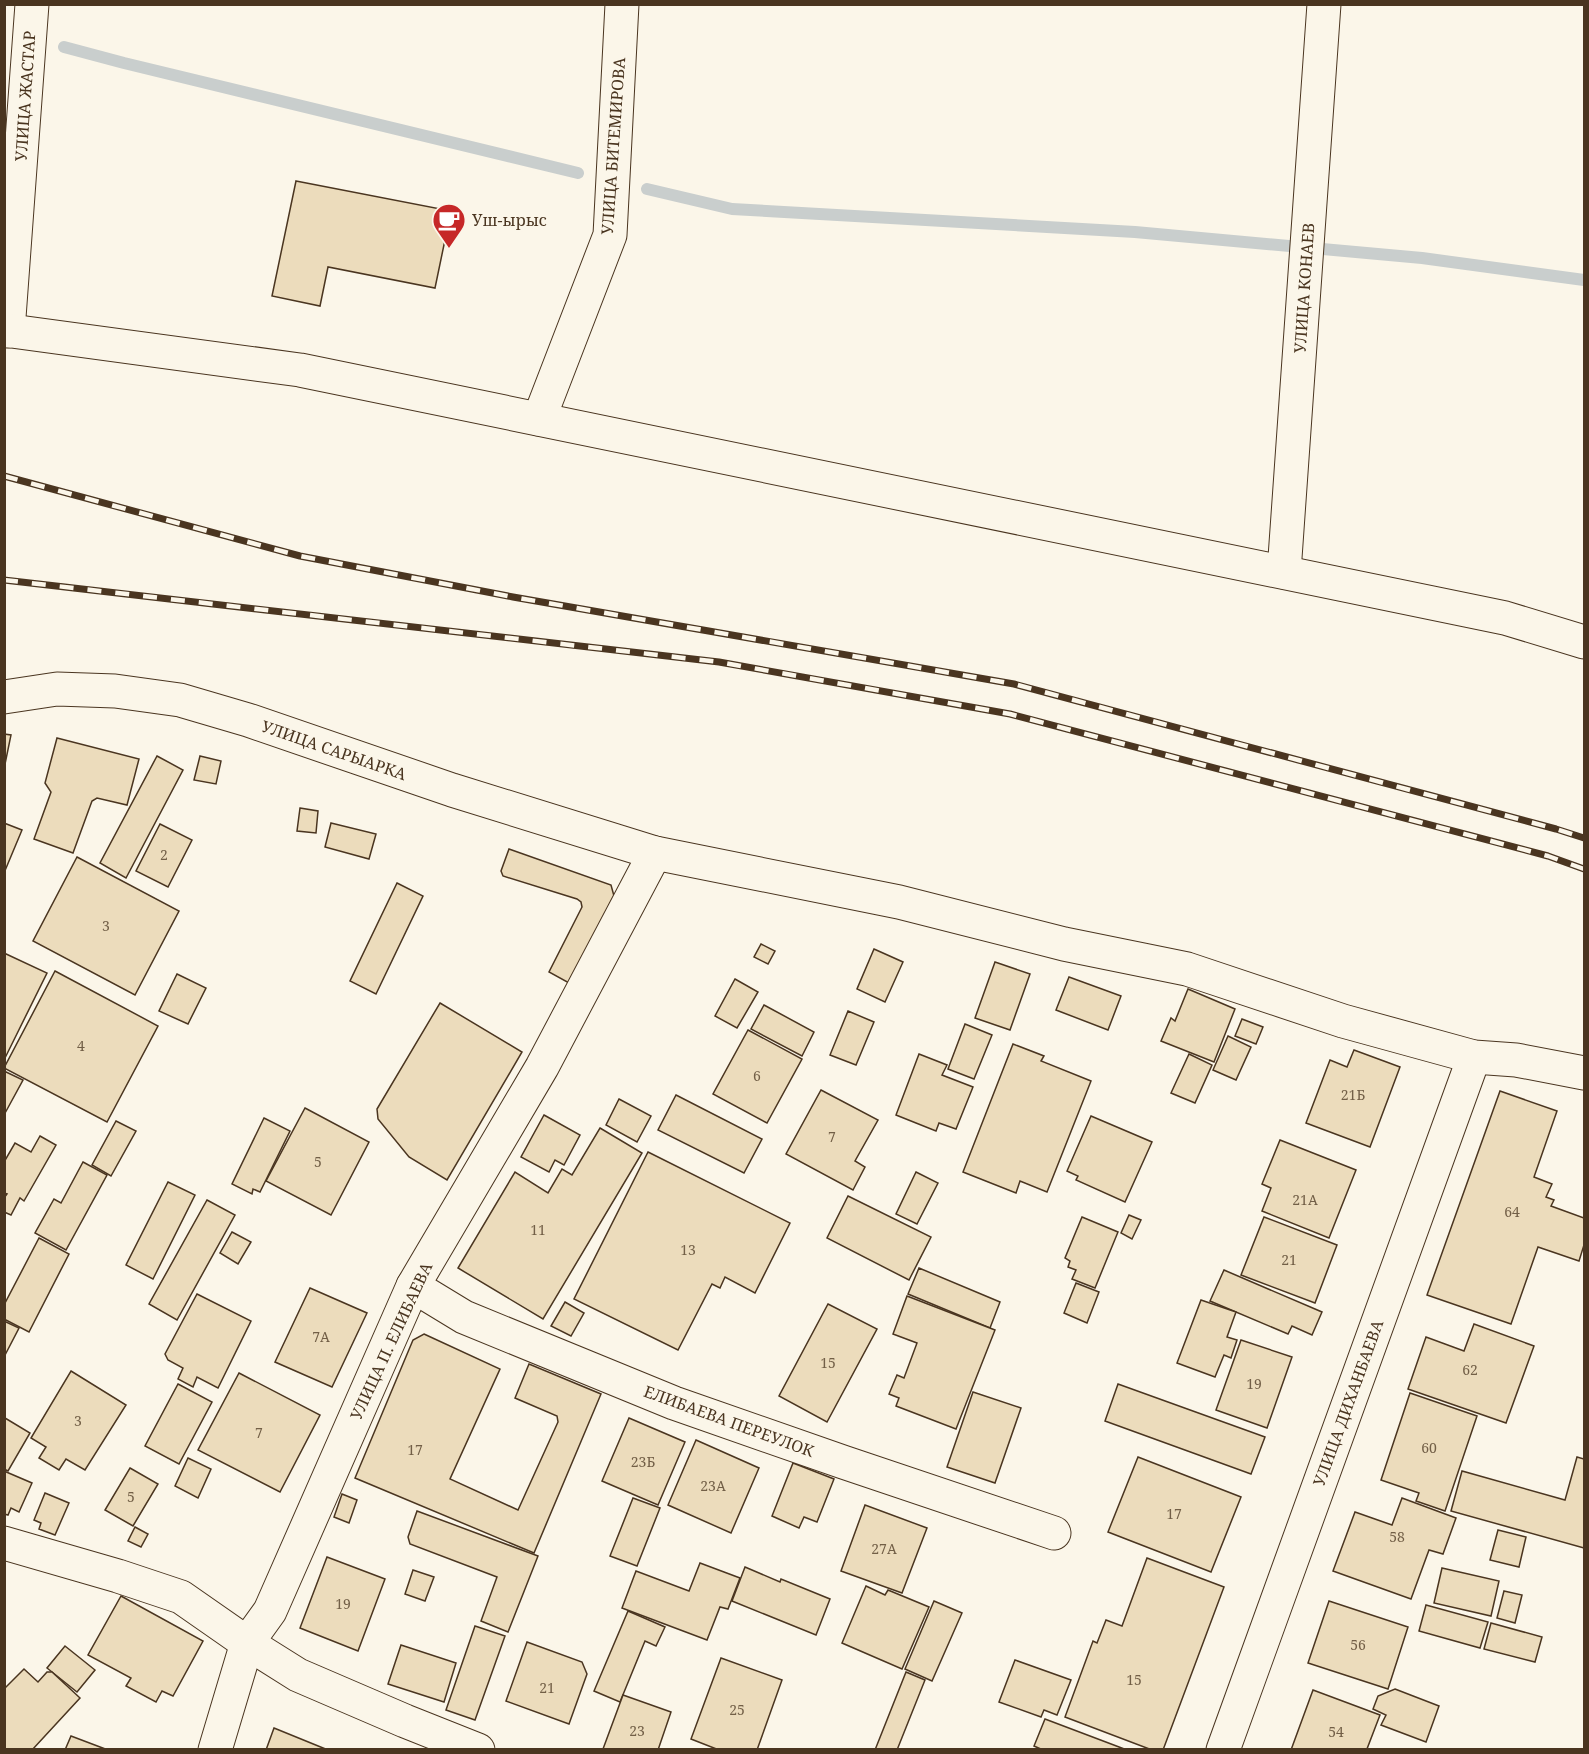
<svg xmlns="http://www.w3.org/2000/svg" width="1589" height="1754" font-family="'Noto Serif',serif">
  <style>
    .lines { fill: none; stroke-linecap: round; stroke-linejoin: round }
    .stream { stroke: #c9cecd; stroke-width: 12 }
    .building { fill: #ecdcbc; stroke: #4a3520; stroke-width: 1.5 }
    .street-casing { stroke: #4a3520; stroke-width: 35 }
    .secondary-casing { stroke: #4a3520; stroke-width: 35 }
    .street { stroke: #fbf6e9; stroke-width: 33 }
    .secondary { stroke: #fbf6e9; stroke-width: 33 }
    .rail-casing { stroke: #4a3520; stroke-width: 7 }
    .rail { stroke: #fbf6e9; stroke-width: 4.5; stroke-dasharray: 14; stroke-linecap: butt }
    .labels { text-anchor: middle; stroke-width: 4.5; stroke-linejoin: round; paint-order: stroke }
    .number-label { font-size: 14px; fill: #725f47 }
    .street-label { font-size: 16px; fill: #4a3520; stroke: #fbf6e9 }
    .poi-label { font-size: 16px; fill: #4a3520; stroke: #fbf6e9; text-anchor: start }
  </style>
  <rect width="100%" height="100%" fill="#fbf6e9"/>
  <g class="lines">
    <g class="stream">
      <polyline points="64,47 124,63 578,173"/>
      <polyline points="647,189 732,209 1135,232 1422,258 1584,280"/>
    </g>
  </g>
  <g class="building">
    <polygon points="296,181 451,211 435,288 328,267 320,306 272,296"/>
    <polygon points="4,734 11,735 4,769"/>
    <polygon points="57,738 139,759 127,805 97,798 92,801 73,853 34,839 51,792 45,783"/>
    <polygon points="157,756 183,770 126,878 100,863"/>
    <polygon points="200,756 221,761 216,784 194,780"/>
    <polygon points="300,808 318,811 316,833 297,831"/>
    <polygon points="4,823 22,830 4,873"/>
    <polygon points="331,823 376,834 369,859 325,847"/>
    <polygon points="160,824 192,840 168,887 136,871"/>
    <polygon points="509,849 611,885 614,896 569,983 549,972 582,907 581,902 577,899 503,876 501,871"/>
    <polygon points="77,857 179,911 135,995 33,941"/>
    <polygon points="397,883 423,896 376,994 350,981"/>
    <polygon points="761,944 775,951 768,964 754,957"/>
    <polygon points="874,949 903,962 885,1002 857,989"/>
    <polygon points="4,953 47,973 4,1060"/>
    <polygon points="995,962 1030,974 1010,1030 975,1018"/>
    <polygon points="55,971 158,1026 107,1122 4,1068"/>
    <polygon points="177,974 206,988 188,1024 159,1011"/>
    <polygon points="1069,977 1121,996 1108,1030 1056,1010"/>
    <polygon points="735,979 758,992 737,1028 715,1016"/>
    <polygon points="1188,989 1235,1009 1214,1062 1161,1041 1171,1018 1175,1021"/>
    <polygon points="440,1003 522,1052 447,1180 409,1157 378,1119 377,1109"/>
    <polygon points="764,1005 814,1032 802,1056 751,1029"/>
    <polygon points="848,1011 874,1022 856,1065 830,1055"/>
    <polygon points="1242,1019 1263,1027 1256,1044 1235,1036"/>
    <polygon points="965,1024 992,1035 974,1079 948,1069"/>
    <polygon points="748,1030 802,1059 767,1123 713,1094"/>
    <polygon points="1228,1036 1251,1047 1236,1080 1213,1070"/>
    <polygon points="1013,1044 1044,1056 1041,1061 1091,1081 1047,1192 1020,1181 1016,1193 963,1172"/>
    <polygon points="1354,1050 1400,1067 1370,1147 1306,1123 1330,1060 1347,1067"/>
    <polygon points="919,1054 947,1065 942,1075 973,1087 956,1129 939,1123 936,1131 896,1115"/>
    <polygon points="1189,1054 1212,1065 1195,1103 1171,1093"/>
    <polygon points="4,1071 23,1080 4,1115"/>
    <polygon points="821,1090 878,1120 855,1161 865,1167 853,1190 786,1154"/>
    <polygon points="1500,1091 1557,1111 1534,1177 1552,1184 1546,1197 1554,1200 1551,1206 1584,1218 1584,1245 1579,1261 1538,1247 1511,1324 1427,1295"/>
    <polygon points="676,1095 762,1139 744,1173 658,1130"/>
    <polygon points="619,1099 651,1116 637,1142 606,1125"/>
    <polygon points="305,1108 369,1142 331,1215 266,1181"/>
    <polygon points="544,1115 580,1135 564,1165 555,1160 549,1172 521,1157"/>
    <polygon points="1091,1116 1152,1142 1125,1202 1076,1180 1078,1176 1067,1171"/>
    <polygon points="264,1118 290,1131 260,1192 253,1189 252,1194 232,1184"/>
    <polygon points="116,1121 136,1131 111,1176 92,1165"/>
    <polygon points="600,1128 642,1153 543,1319 458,1268 515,1172 548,1193 562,1169 572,1175"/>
    <polygon points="40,1136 56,1145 24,1201 20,1198 11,1215 4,1212 4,1198 7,1194 4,1193 4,1162 15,1143 31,1152"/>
    <polygon points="1280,1140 1356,1170 1329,1238 1262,1211 1271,1188 1262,1184"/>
    <polygon points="648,1152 790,1223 755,1293 725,1277 720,1288 712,1284 678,1350 574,1299"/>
    <polygon points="83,1162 107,1175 66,1250 35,1233 54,1199 61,1203"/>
    <polygon points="916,1172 938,1183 917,1224 896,1214"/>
    <polygon points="168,1182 195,1195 153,1279 126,1265"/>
    <polygon points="848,1196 931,1237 909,1280 827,1238"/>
    <polygon points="207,1200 235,1215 177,1320 149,1304"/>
    <polygon points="1129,1215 1141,1220 1132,1239 1121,1233"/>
    <polygon points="1082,1217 1118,1232 1095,1288 1072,1279 1076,1270 1068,1267 1070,1261 1065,1258"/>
    <polygon points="1264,1217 1337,1245 1315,1303 1241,1275"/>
    <polygon points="232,1232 251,1242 238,1264 220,1253"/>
    <polygon points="39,1238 69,1254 29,1332 4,1319 4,1305"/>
    <polygon points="919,1268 1000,1302 990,1328 908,1294"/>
    <polygon points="1224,1270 1322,1312 1312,1335 1292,1326 1288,1334 1210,1301"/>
    <polygon points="1076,1283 1099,1292 1087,1323 1064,1313"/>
    <polygon points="310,1288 367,1313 332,1387 275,1362"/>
    <polygon points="197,1294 251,1321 218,1388 197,1377 193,1387 178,1379 183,1368 168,1360 165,1354"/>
    <polygon points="907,1296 995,1330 956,1429 896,1406 899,1398 889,1394 897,1375 904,1378 917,1343 893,1334"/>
    <polygon points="1201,1300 1236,1312 1227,1337 1237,1340 1231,1358 1224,1355 1215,1377 1177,1363"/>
    <polygon points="565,1302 584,1313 571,1336 551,1326"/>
    <polygon points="828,1304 877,1329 827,1422 779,1396"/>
    <polygon points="4,1321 19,1328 4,1357"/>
    <polygon points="1474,1324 1534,1346 1506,1423 1408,1389 1426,1337 1464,1351"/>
    <polygon points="424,1334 500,1369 450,1479 518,1510 558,1422 557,1416 515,1398 529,1364 601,1394 534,1553 355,1478 413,1340"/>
    <polygon points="1241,1340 1292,1357 1267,1428 1216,1410"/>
    <polygon points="71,1371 126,1405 85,1470 66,1459 59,1470 39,1458 46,1447 31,1438"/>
    <polygon points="239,1373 320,1415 280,1492 198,1450"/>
    <polygon points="178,1384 212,1402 179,1464 145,1446"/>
    <polygon points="1118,1384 1265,1437 1251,1474 1105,1421"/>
    <polygon points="973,1392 1021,1408 995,1483 947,1467"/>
    <polygon points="1410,1393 1477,1416 1445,1511 1416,1501 1419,1493 1381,1480"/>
    <polygon points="5,1418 30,1433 8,1471 4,1469"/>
    <polygon points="629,1418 685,1442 658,1505 602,1481"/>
    <polygon points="696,1440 759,1468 731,1533 668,1505"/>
    <polygon points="1138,1457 1241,1497 1211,1572 1108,1532"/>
    <polygon points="1577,1457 1584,1459 1584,1548 1451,1511 1462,1471 1565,1500"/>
    <polygon points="188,1458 211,1469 198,1498 175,1486"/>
    <polygon points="793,1463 834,1479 817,1522 804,1517 799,1528 772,1516"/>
    <polygon points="130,1468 158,1484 133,1526 105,1510"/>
    <polygon points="4,1471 32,1483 19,1512 11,1508 8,1515 4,1514"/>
    <polygon points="45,1493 69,1503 55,1535 39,1529 41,1523 34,1520"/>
    <polygon points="342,1494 357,1500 349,1523 334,1517"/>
    <polygon points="633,1498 660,1508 637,1566 610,1556"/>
    <polygon points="1402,1498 1456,1518 1443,1554 1429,1550 1411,1599 1333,1571 1355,1512 1392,1525"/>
    <polygon points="865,1505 927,1528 902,1593 841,1571"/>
    <polygon points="417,1511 538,1556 508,1632 481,1621 497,1577 410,1544 408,1537"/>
    <polygon points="135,1527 148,1534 141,1547 128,1541"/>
    <polygon points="1498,1530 1526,1537 1519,1567 1490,1560"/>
    <polygon points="327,1557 385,1579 358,1651 300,1628"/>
    <polygon points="1147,1558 1224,1587 1163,1750 1152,1750 1065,1717 1093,1641 1097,1643 1106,1620 1122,1626"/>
    <polygon points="700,1563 740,1578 728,1609 720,1607 707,1640 622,1608 636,1571 689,1591"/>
    <polygon points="745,1567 780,1582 781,1579 830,1599 816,1635 732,1601"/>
    <polygon points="1442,1568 1499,1581 1491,1616 1434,1603"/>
    <polygon points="413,1570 434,1577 425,1601 405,1594"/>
    <polygon points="866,1586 885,1595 888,1590 929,1607 902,1669 842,1643"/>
    <polygon points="1504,1591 1522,1595 1515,1623 1497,1618"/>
    <polygon points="121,1596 203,1641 173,1696 162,1691 156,1702 126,1686 131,1678 88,1655"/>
    <polygon points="934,1601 962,1613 932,1681 905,1669"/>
    <polygon points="1329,1601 1408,1627 1388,1689 1308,1663"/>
    <polygon points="1426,1605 1488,1622 1480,1648 1419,1631"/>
    <polygon points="628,1611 665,1627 656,1646 645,1641 620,1702 594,1691"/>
    <polygon points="1491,1623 1542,1637 1535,1662 1484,1649"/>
    <polygon points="475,1626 505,1636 475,1720 446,1710"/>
    <polygon points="527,1642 582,1662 587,1674 569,1724 506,1701"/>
    <polygon points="401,1645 456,1663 444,1702 388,1684"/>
    <polygon points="65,1646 95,1670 77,1692 47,1668"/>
    <polygon points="721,1658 782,1680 757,1750 719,1750 691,1739"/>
    <polygon points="1015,1660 1071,1680 1057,1715 1044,1710 1041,1717 999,1702"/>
    <polygon points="24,1669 38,1682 47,1672 52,1672 80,1698 32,1750 4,1750 4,1689"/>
    <polygon points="906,1672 925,1680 897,1750 875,1750"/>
    <polygon points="1395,1689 1439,1706 1426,1742 1381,1725 1386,1715 1373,1709 1378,1696"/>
    <polygon points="1313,1690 1380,1715 1367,1749 1369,1750 1291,1750"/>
    <polygon points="623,1695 671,1712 658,1750 603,1749"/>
    <polygon points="1045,1719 1127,1750 1043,1750 1034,1746"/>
    <polygon points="274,1728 328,1750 266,1750"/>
    <polygon points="71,1736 108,1750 65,1750"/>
  </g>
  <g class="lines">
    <defs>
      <g id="street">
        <polyline points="8,331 32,4"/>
        <polyline points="539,419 610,235 622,4"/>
        <polyline points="1284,572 1324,4"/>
        <polyline points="4,697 57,689 115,691 180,700 248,720 452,790 655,853 899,902 1064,944 1187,969 1343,1021 1474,1057 1516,1060 1584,1073"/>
        <polyline points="413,1286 464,1317 674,1403 843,1462 1054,1533"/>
        <polyline points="4,1543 118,1576 181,1597 247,1643 298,1675 405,1721 478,1750"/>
        <polyline points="215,1750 247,1643 270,1611 413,1286 542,1067 655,853"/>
        <polyline points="1223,1750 1474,1057"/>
      </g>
      <polyline id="secondary" points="4,330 300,370 1505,618 1584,642"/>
    </defs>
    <use href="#street" class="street-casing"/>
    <use href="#secondary" class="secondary-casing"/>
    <use href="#street" class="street"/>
    <use href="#secondary" class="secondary"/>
    <defs>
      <g id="rail">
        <polyline points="4,476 300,556 513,597 1014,684 1556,829 1584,838"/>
        <polyline points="4,580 719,662 1010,714 1548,856 1584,869"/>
      </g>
    </defs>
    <use href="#rail" class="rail-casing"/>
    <use href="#rail" class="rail"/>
  </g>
  <defs>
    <symbol id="cafe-pin" viewBox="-11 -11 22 30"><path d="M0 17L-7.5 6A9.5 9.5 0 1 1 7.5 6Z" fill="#c62828" stroke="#fbf6e9"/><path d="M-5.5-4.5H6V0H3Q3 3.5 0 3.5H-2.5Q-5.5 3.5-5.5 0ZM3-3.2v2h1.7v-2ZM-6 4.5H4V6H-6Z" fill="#fff"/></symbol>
  </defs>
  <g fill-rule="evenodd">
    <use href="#cafe-pin" x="430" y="201" width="38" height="52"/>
  </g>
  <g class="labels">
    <g class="number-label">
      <text x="164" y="860">2</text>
      <text x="106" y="931">3</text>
      <text x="81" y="1051">4</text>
      <text x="757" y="1081">6</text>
      <text x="1353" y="1100">21Б</text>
      <text x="832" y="1142">7</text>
      <text x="318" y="1167">5</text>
      <text x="1305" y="1205">21А</text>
      <text x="1512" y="1217">64</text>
      <text x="538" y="1235">11</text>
      <text x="688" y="1255">13</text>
      <text x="1289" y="1265">21</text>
      <text x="321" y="1342">7А</text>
      <text x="828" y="1368">15</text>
      <text x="1470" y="1375">62</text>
      <text x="1254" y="1389">19</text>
      <text x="78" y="1426">3</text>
      <text x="259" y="1438">7</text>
      <text x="1429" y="1453">60</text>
      <text x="415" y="1455">17</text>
      <text x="643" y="1467">23Б</text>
      <text x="713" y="1491">23А</text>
      <text x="131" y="1502">5</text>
      <text x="1174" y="1519">17</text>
      <text x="1397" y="1542">58</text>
      <text x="884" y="1554">27А</text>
      <text x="343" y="1609">19</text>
      <text x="1358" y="1650">56</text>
      <text x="1134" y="1685">15</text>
      <text x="547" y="1693">21</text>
      <text x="737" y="1715">25</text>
      <text x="637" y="1736">23</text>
      <text x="1336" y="1737">54</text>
    </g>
    <g class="street-label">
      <text transform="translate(25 96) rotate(-86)" y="6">УЛИЦА ЖАСТАР</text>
      <text transform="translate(613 146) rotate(-86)" y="6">УЛИЦА БИТЕМИРОВА</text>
      <text transform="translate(1304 288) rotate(-86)" y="6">УЛИЦА КОНАЕВ</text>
      <text transform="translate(334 750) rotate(19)" y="6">УЛИЦА САРЫАРКА</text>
      <text transform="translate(391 1341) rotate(-65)" y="6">УЛИЦА П. ЕЛИБАЕВА</text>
      <text transform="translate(1348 1403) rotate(-70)" y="6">УЛИЦА ДИХАНБАЕВА</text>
      <text transform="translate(729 1421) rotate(20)" y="6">ЕЛИБАЕВА ПЕРЕУЛОК</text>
    </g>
    <g class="poi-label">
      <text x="472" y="226">Уш-ырыс</text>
    </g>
  </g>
  <rect width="1589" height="1754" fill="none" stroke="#4a3520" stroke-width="12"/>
</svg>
